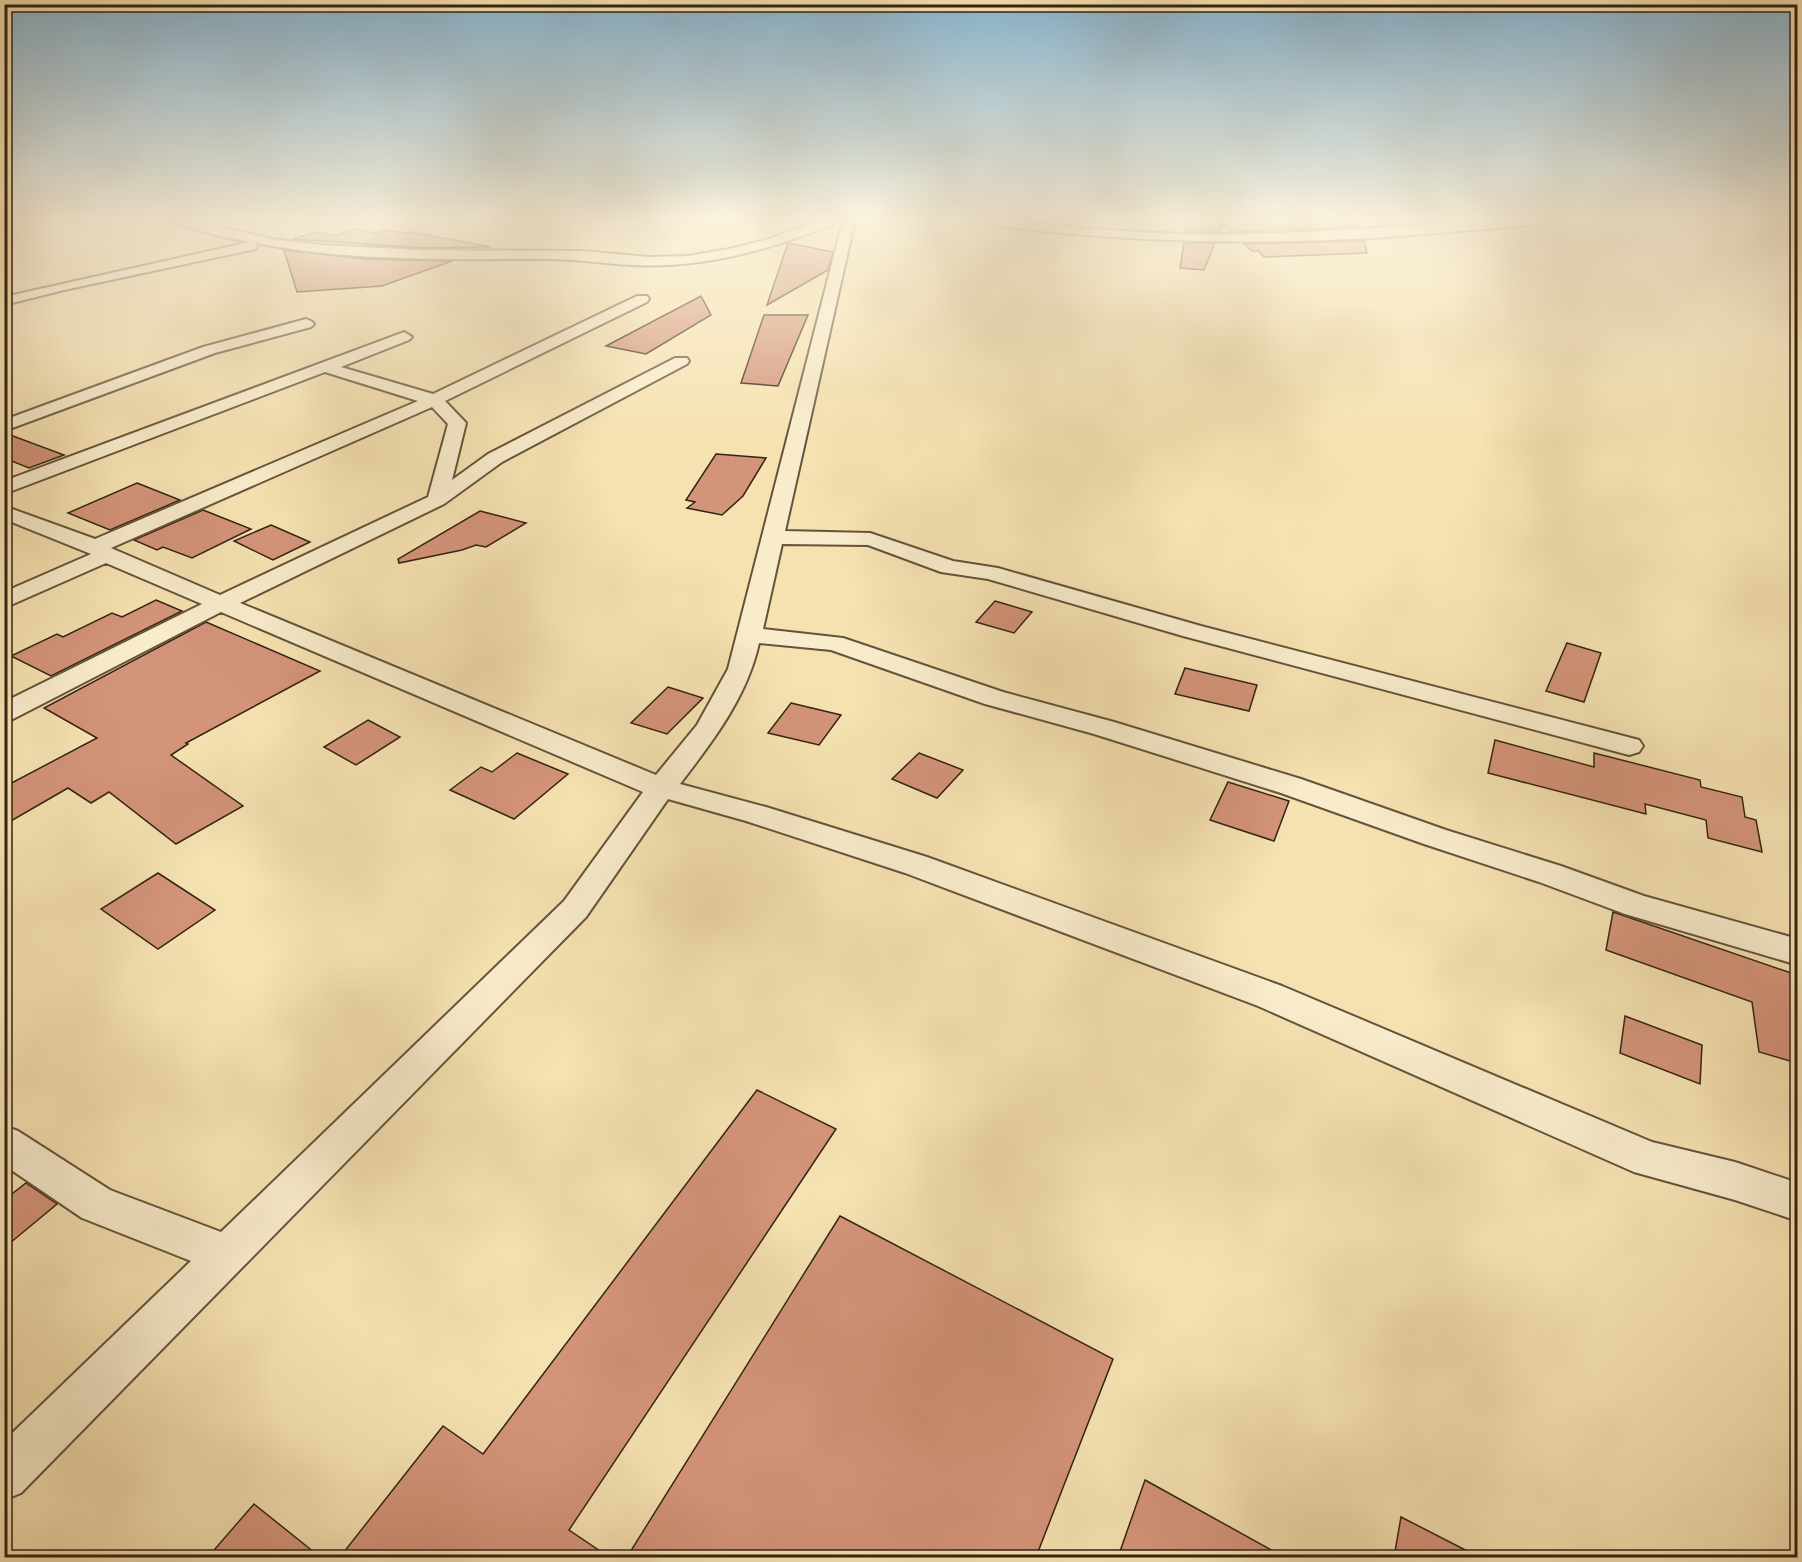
<svg xmlns="http://www.w3.org/2000/svg" width="1802" height="1562" font-family="'Sorts Mill Goudy',serif">
  <style>
    .building { fill: #d4947a; stroke: #332314; stroke-width: 1.5 }
    .lines { fill: none; stroke-linecap: round; stroke-linejoin: round }
    .street-casing { stroke: #64533b; stroke-width: 4 }
    .street { fill: #f9eccc; fill-rule: evenodd }
  </style>
  <rect width="100%" height="100%" fill="#f6e2b1"/>
  <filter id="stains"><feTurbulence type="fractalNoise" baseFrequency=".00333" numOctaves="4"/><feColorMatrix values="0 0 0 0 .2 0 0 0 0 .09 0 0 0 0 .02 0 0 0 .5 -.17"/></filter>
  <radialGradient id="worn" r=".72"><stop offset=".6" stop-color="#630" stop-opacity="0"/><stop offset="1" stop-color="#630" stop-opacity=".3"/></radialGradient>
  <g class="building">
    <polygon points="1187,220 1346,220 1344,224 1360,227 1231,232 1223,224 1220,232 1186,232"/>
    <polygon points="355,229 375,233 384,230 406,233 411,232 491,247 423,248 293,239 316,232 335,236"/>
    <polygon points="1364,241 1367,253 1264,257 1259,251 1252,251 1244,244"/>
    <polygon points="788,243 833,252 828,270 767,305"/>
    <polygon points="1184,243 1215,243 1204,270 1180,268"/>
    <polygon points="284,250 365,259 452,261 382,286 297,292"/>
    <polygon points="701,296 711,315 646,354 606,346"/>
    <polygon points="764,315 808,315 778,386 741,383"/>
    <polygon points="4,433 5,433 64,455 29,468 4,458"/>
    <polygon points="716,454 766,458 743,496 722,515 687,508 695,502 686,500"/>
    <polygon points="137,483 180,500 110,530 68,513"/>
    <polygon points="203,510 251,529 192,558 163,547 157,550 134,540"/>
    <polygon points="480,511 526,523 486,547 476,545 462,550 399,563 398,559"/>
    <polygon points="271,525 310,542 273,560 234,541"/>
    <polygon points="156,600 182,611 51,676 11,656 57,634 63,637 112,613 122,617"/>
    <polygon points="995,601 1032,612 1014,633 976,622"/>
    <polygon points="206,622 320,671 186,743 188,744 171,755 243,806 176,844 109,792 91,803 68,788 4,825 4,787 97,738 44,708"/>
    <polygon points="1567,643 1601,653 1584,702 1546,691"/>
    <polygon points="1185,668 1257,685 1249,711 1175,694"/>
    <polygon points="668,687 703,698 667,734 631,723"/>
    <polygon points="791,703 841,715 819,745 768,733"/>
    <polygon points="368,720 400,737 356,765 324,747"/>
    <polygon points="1495,740 1594,767 1594,753 1700,780 1701,787 1742,797 1745,817 1756,820 1762,852 1708,838 1706,820 1645,804 1646,814 1488,773"/>
    <polygon points="517,753 568,774 514,819 450,790 481,767 492,772"/>
    <polygon points="919,753 963,770 937,798 892,779"/>
    <polygon points="1228,782 1289,801 1274,841 1210,820"/>
    <polygon points="158,873 215,910 158,949 101,909"/>
    <polygon points="1613,912 1797,975 1797,1063 1759,1052 1752,1002 1606,950"/>
    <polygon points="1625,1016 1702,1045 1700,1084 1620,1053"/>
    <polygon points="757,1090 836,1129 569,1530 609,1557 340,1557 443,1426 483,1454"/>
    <polygon points="26,1183 57,1204 4,1248 4,1200"/>
    <polygon points="840,1216 1113,1359 1036,1557 627,1557"/>
    <polygon points="1145,1480 1284,1557 1118,1557"/>
    <polygon points="254,1504 320,1557 208,1557"/>
    <polygon points="1401,1517 1479,1557 1394,1557"/>
  </g>
  <g class="lines">
    <defs>
      <g id="street">
        <path d="M167,220H188L272,239L322,245L423,250L582,251L649,257L688,256L729,249L769,239L819,220H839C828,229 807,234 793,239C742,257 687,268 632,265C605,264 578,259 551,259C452,259 352,262 256,243L257,246L256,249L251,250L64,290L4,305V297L250,242L218,236Z"/>
        <path d="M843,220H855L785,531L870,533L953,561L998,568L1201,626L1639,740L1643,746L1639,752L1629,755L1183,636L988,579L941,572L868,545L782,544L763,629L843,638L1003,692L1114,722L1301,779L1446,830L1561,866L1644,896L1798,939V965L1625,914L1539,882L1424,844L1281,793L1094,734L985,704L831,650L759,643C747,697 713,741 680,784L766,807L927,857L1282,986L1652,1142L1735,1162L1798,1183V1221L1735,1200L1634,1172L1258,1006L905,873L746,821L668,799L586,917L21,1493L4,1500V1441L191,1261L82,1218L4,1165V1126L18,1131L110,1190L221,1232L564,901L643,792L221,612L13,719L4,721V702L202,604L106,563L4,608V592L91,554L4,519V506L95,539L418,401L325,372L4,494V481L404,332L412,337L409,340L341,367L433,394L637,296H647L649,299L647,302L445,401L466,423L452,480L488,454L675,358H687L689,361L687,364L502,462L444,504L240,603L656,775L697,725L728,669ZM432,407L448,424L428,497L220,595L111,548Z"/>
        <path d="M979,220C1014,220 1048,226 1083,228C1131,232 1180,235 1228,234C1337,234 1446,220 1555,220L1549,224C1490,228 1431,234 1372,238C1242,245 1113,242 985,224Z"/>
        <polygon points="306,319 311,321 314,324 311,327 215,353 4,431 4,420 203,347"/>
      </g>
    </defs>
    <use href="#street" class="street-casing"/>
    <use href="#street" class="street"/>
  </g>
  <linearGradient id="sky" x2="0" y2="1"><stop stop-color="#8ab7d3"/><stop offset="0.5" stop-color="#fbf2dc"/><stop offset="1" stop-color="#fbf2dc" stop-opacity="0"/></linearGradient>
  <rect width="1802" height="439" fill="url(#sky)"/>
  <rect width="1802" height="1562" fill="none" stroke="#f6e2b1" stroke-width="24"/>
  <rect x="6" y="6" width="1790" height="1550" fill="none" stroke="#332314" stroke-width="3"/>
  <rect x="12" y="12" width="1778" height="1538" fill="none" stroke="#332314" stroke-width="1.5"/>
  <rect width="100%" height="100%" filter="url(#stains)"/>
  <rect width="100%" height="100%" fill="url(#worn)"/>
</svg>
